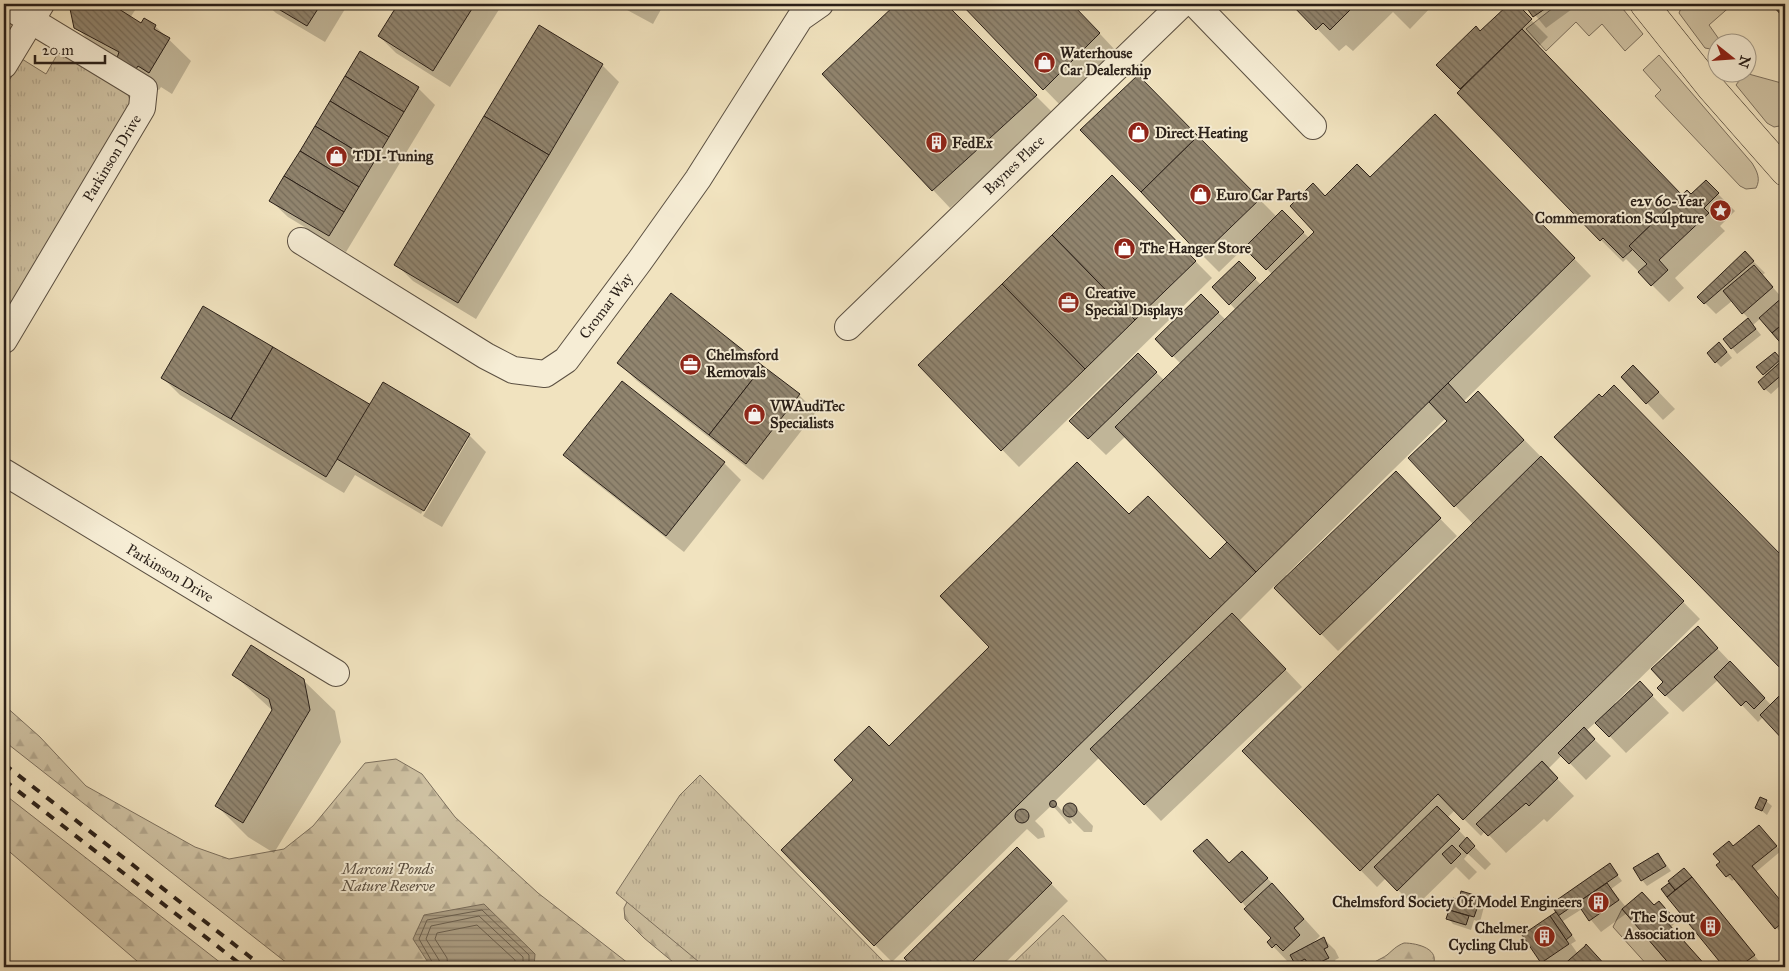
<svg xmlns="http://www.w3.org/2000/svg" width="1789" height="971" font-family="'IM FELL Great Primer',serif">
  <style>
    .grass { fill: #cfc2a3; stroke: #7c705e }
    .forest { fill: url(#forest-firs); stroke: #7c705e }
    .park { fill: url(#park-tufts); stroke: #7c705e }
    .water { fill: url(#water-rules); stroke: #786c5a }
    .shadow { fill: #0003 }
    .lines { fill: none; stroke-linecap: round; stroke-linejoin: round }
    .shore { stroke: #6b604f; stroke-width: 1 }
    .building { fill: url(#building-back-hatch); stroke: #291f18 }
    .minor-casing { stroke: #5b5042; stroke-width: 28 }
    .primary-casing { stroke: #291f18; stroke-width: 29 }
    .minor { stroke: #f6edd5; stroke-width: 26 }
    .primary { stroke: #f1e3bf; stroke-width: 28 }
    .rail { stroke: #291f18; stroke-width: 4; stroke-dasharray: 9 9; stroke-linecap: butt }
    .labels { text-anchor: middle; stroke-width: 4; stroke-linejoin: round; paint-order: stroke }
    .poi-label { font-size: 15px; font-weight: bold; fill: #291f18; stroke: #f6edd5; text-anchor: start }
    .street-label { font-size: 15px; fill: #291f18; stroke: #f6edd5 }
    .park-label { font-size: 15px; font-style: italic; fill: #5b5042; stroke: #f6edd5 }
  </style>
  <defs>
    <pattern id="forest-firs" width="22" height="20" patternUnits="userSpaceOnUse" patternTransform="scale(1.25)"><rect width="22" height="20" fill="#cfc2a3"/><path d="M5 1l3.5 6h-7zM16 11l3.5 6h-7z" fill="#b2a68c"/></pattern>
    <pattern id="park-tufts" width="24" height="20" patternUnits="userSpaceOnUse" patternTransform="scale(1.25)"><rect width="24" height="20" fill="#cfc2a3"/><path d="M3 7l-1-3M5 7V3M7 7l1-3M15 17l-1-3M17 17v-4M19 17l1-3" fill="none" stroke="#b2a68c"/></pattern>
    <pattern id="water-rules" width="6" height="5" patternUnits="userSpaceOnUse" patternTransform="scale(1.25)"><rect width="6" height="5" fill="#ada086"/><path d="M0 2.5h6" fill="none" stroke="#8d826d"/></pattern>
    <pattern id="building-back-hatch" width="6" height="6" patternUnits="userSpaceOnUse" patternTransform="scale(1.25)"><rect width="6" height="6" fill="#91856f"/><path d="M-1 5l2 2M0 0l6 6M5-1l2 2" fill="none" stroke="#766c5a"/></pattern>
  </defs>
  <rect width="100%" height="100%" fill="#f1e3bf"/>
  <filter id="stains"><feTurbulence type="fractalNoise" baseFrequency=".004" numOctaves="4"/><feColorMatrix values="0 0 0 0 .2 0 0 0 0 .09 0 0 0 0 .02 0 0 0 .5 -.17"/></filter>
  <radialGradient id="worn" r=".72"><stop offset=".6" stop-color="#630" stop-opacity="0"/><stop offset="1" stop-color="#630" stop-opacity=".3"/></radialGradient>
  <g class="grass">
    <polygon points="1558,4 1619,4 1643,34 1625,51 1602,24 1589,36 1576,22 1546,51 1526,29"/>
    <polygon points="1683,4 1733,4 1709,25 1721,42 1716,42 1716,50 1705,48 1679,13"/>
    <path d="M1659,55L1752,163C1757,171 1761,179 1756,188L1746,189L1740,186L1655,96L1661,90L1643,70Z"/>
    <polygon points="1745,73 1785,84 1785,125 1774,127 1767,123 1736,85"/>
    <polygon points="1622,909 1672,967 1649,967 1613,927"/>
  </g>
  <g class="forest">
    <polygon points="4,705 40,737 86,786 195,847 229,859 284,849 313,826 365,763 396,759 422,774 455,817 538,893 633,967 292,967 4,741"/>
    <polygon points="4,794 226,967 144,967 4,847"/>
    <polygon points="628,900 724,967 679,967 644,938 625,919 624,908"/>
    <path d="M1404,943C1417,943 1442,949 1432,967H1370C1375,960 1380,960 1387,955C1393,950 1396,946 1404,943Z"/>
  </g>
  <g class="park">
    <polygon points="65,41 124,79 132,108 4,319 4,89 22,59 46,74"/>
    <polygon points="700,775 889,967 705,967 616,893 680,795"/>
    <polygon points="1063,915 1113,967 1009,967"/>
  </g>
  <polygon class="water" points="484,904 535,954 534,967 431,967 413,939 424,915"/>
  <g class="shadow">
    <polygon points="70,4 139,4 130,18 142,25 145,20 155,26 191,61 172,94 161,87 159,90 141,80 98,50 76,27"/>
    <polygon points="266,4 348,4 325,42 276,13"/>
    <polygon points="399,4 495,4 500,8 450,87 396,53 379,36"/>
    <polygon points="616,4 664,4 653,24"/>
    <polygon points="898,4 944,4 1053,113 950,208 824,74"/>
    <polygon points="962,4 1072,4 1116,51 1061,106"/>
    <polygon points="1293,4 1434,4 1410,29 1393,12 1353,51 1346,45 1339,51"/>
    <polygon points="1510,4 1515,4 1548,37 1538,47 1683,196 1692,196 1706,182 1735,211 1720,226 1725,231 1675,278 1684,288 1669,302 1626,259 1623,262 1601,240 1438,65 1480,33"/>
    <polygon points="1526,4 1579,4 1546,28"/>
    <polygon points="4,44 12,76 4,89"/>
    <polygon points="602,65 619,82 476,319 413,281 396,264"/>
    <polygon points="1138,77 1277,217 1282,211 1309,238 1316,232 1325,197 1370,179 1452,132 1591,276 1464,401 1466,404 1495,410 1700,619 1615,703 1617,705 1640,683 1669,713 1626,753 1596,722 1586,731 1611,756 1586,780 1562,755 1548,769 1574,796 1547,822 1544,819 1506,853 1485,831 1481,836 1455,810 1447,818 1491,864 1485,870 1468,854 1464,859 1477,872 1469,880 1456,867 1415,907 1386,878 1377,887 1244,751 1473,524 1409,458 1449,421 1446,418 1286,575 1288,576 1412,490 1457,536 1338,651 1274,586 1239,621 1302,687 1161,821 1100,757 1054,802 1067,816 1066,807 1074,806 1093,826 1092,832 1084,832 1070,818 1072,823 1069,824 1052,805 1035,821 1043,829 1045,837 1038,839 1027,829 892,962 875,945 889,747 1129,516 1210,561 1229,542 1126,436 1106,455 1071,421 1138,355 1164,380 1181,364 1156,339 1201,296 1226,320 1236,310 1214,287 1239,262 1261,285 1272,274 1245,247 1219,272 1202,255"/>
    <polygon points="418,88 435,105 346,252 288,217 271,201"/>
    <polygon points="1112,177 1212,278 1019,467 920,365"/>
    <polygon points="1745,253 1765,273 1762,275 1783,299 1785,297 1785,346 1761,318 1753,325 1761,335 1737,354 1725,339 1749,319 1732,301 1716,314 1699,297"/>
    <polygon points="1725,349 1732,358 1721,367 1716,362"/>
    <polygon points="1780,358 1785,362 1785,381 1771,394 1765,389 1766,376 1758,367"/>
    <polygon points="619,363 799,395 816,412 763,480 636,380"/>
    <polygon points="163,378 371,407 469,435 486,452 442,527 423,516 469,438 466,438 421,514 355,475 344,493 180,395"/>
    <polygon points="1650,383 1675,409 1663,420 1647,403"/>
    <polygon points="1614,387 1785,560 1785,671 1556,437"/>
    <polygon points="565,455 724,463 741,480 684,552 582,472"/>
    <polygon points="1698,628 1771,705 1782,695 1785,699 1785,740 1763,717 1758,722 1718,680 1683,712 1658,688 1665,682"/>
    <polygon points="233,674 303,680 335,711 341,742 274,853 248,837 217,806 273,711"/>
    <polygon points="1766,801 1772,806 1767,815 1757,807"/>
    <polygon points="1764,832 1781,851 1756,872 1785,906 1785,930 1781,933 1735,879 1732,881 1727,876 1734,848"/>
    <polygon points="1017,849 1068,901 1001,967 915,967 906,958"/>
    <polygon points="1658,854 1671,871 1647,886 1642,880"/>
    <polygon points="1230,864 1259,869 1320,936 1312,944 1324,939 1335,950 1339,958 1335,960 1338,967 1300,967 1294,960 1290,964 1269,942 1273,938 1242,902"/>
    <polygon points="1609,864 1622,881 1611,889 1626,907 1664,908 1676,922 1671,927 1706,967 1674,967 1627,913 1601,932 1582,909 1563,921 1576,941 1571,944 1578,954 1592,951 1606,967 1547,967 1542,962 1558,912"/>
    <polygon points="1684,869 1759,961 1751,967 1726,967 1663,889"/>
    <polygon points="1480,898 1485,903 1480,922 1474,920 1471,930 1453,924 1448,918 1453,900 1459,902"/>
  </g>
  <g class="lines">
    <g class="shore">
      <polyline points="435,967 419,939 427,920 482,910 529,955 529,967"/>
      <polyline points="441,967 439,960 426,939 431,926 479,916 523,957 523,967"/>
      <polyline points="448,967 447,958 435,939 437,933 477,925 515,960 515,967"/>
    </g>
  </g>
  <g class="building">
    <polygon points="69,4 111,4 141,23 144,18 156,25 154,29 170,38 149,73 138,66 136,69 117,58 119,52 74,28"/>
    <polygon points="270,4 321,4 307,26"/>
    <polygon points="398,4 475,4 433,71 378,36"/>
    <polygon points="896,4 946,4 1037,95 932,191 822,74"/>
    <polygon points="961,4 1072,4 1100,33 1043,90"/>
    <polygon points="1291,4 1356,4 1330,30 1323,23 1316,30"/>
    <polygon points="1509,4 1517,4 1532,19 1460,89 1436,65 1476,26 1480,31"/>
    <polygon points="1524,4 1552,4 1533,17"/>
    <polygon points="1771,4 1785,4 1785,19"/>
    <polygon points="539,25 603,64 549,155 484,116"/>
    <polygon points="1522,29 1682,195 1629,246 1633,249 1623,258 1603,238 1600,241 1457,93"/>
    <polygon points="360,51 419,87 404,112 345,76"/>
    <polygon points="1138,75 1198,136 1141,192 1080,130"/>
    <polygon points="345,76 404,112 389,137 330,101"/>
    <polygon points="330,101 389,137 374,162 315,126"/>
    <polygon points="1435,114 1575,258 1256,572 1115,427 1314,232 1290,206 1313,183 1325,196 1357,164 1370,177"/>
    <polygon points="484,116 549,155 458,303 394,265"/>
    <polygon points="315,126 374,162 359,187 300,151"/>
    <polygon points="1198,136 1260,199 1201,256 1141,192"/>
    <polygon points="300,151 359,187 344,212 284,176"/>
    <polygon points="1112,175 1196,261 1135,320 1052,235"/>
    <polygon points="284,176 344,212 329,236 269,201"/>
    <polygon points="1706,180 1719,193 1704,208 1709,213 1659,260 1668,270 1651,286 1638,272 1647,264 1629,246 1687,190 1691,194"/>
    <polygon points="1282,210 1304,232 1266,270 1244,248"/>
    <polygon points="1052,235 1135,320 1085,369 1002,284"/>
    <polygon points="1745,251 1754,261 1704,304 1697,297"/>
    <polygon points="1239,261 1256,278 1229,305 1212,287"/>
    <polygon points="1754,265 1773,287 1742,314 1723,291"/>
    <polygon points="1002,284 1085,369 1001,451 918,365"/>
    <polygon points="671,293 763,366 709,435 617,363"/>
    <polygon points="1201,294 1219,312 1172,357 1155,339"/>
    <polygon points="1785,295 1785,322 1772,333 1759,318"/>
    <polygon points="203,306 273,347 231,419 161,378"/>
    <polygon points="1748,318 1756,329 1731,349 1723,339"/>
    <polygon points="1785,322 1785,348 1772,333"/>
    <polygon points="1719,342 1727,352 1715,363 1707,353"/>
    <polygon points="273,347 371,405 326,477 231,419"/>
    <polygon points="1775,352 1781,359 1763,375 1756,367"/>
    <polygon points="1138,353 1157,372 1088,439 1069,421"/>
    <polygon points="1784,359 1785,372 1764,390 1758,382"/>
    <polygon points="1633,365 1659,392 1646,404 1621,377"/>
    <polygon points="763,366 800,394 746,464 709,435"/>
    <polygon points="622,381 725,462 666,536 563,455"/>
    <polygon points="383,382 470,434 424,511 337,459"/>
    <polygon points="1448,383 1466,403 1478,391 1524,440 1454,507 1408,458 1447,421 1429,402"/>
    <polygon points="1614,385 1785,559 1785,673 1554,437 1599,394 1602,397"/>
    <polygon points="1541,456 1684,601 1463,820 1438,794 1360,871 1242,751"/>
    <polygon points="1077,462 1129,514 1148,496 1210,559 1227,542 1256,572 874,946 781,850 853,780 834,760 869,726 889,746 989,647 940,596"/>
    <polygon points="1396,471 1441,518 1320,635 1274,588"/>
    <polygon points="1232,613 1286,669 1144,805 1090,749"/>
    <polygon points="1698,626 1718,648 1665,696 1657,688 1663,682 1651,669"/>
    <polygon points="251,645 304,679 310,710 243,823 215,806 272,710 269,699 232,675"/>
    <polygon points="1730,661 1765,698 1754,709 1746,701 1741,706 1714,677"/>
    <polygon points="1640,681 1653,695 1609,737 1595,723"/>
    <polygon points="1782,693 1785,697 1785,742 1760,715"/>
    <polygon points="1584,727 1595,739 1569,764 1558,753"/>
    <polygon points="1542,761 1558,778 1529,806 1526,803 1488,836 1476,824"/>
    <polygon points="1760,797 1767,800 1762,811 1755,808"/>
    <circle cx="1053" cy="804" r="3.5"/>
    <circle cx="1070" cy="810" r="7"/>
    <polygon points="1437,806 1460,829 1397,891 1374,867"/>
    <circle cx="1022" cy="816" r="7"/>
    <polygon points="1759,825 1777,846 1752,866 1785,906 1785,920 1775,929 1730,874 1726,877 1716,865 1720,862 1713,854 1729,841 1733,846"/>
    <polygon points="1467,837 1475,846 1467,854 1459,846"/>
    <polygon points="1207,839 1229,863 1242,851 1268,878 1241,903 1193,851"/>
    <polygon points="1452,845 1461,854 1451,864 1442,854"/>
    <polygon points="1017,847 1052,883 967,967 913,967 904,958"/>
    <polygon points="1658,853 1666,866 1641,881 1633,868"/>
    <polygon points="1610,863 1618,875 1558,916 1551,904"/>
    <polygon points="1684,868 1692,877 1675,890 1668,881"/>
    <polygon points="1692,877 1755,955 1739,967 1724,967 1667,897"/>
    <polygon points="1272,883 1304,919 1294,928 1300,935 1283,951 1276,944 1272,948 1267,942 1271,938 1244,909"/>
    <polygon points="1607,883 1619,900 1589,921 1577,903"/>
    <polygon points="1669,883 1675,890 1667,897 1661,889"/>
    <polygon points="1461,891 1481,897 1474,917 1449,910 1453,898 1459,900"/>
    <polygon points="1642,892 1654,905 1659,901 1672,916 1666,921 1707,967 1672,967 1622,909"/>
    <polygon points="1449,910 1469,916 1466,925 1446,919"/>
    <polygon points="1556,912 1572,935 1566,940 1550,916"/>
    <polygon points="1550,916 1569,944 1541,963 1522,935"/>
    <polygon points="1324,937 1328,947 1324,949 1329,958 1310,967 1305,959 1295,964 1290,955"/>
    <polygon points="1586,944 1607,967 1561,967 1585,946"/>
  </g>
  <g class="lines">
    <defs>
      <g id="minor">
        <polyline points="4,4 144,89 142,108 4,340"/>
        <polyline points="1195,4 1313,126"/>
        <polyline points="4,65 41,4"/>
        <polyline points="301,241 486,356 513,370 545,374 566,360 639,262 698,179 800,18 820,4"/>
        <polyline points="848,327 1182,4"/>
        <polyline points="4,472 336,673"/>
      </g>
      <polyline id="primary" points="1644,4 1711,88 1785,172"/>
    </defs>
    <use href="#minor" class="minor-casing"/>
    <use href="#primary" class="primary-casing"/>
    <use href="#minor" class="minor"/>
    <use href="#primary" class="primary"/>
    <g class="rail">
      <polyline points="4,764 263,967"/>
      <polyline points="4,780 244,967"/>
    </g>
  </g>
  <defs>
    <symbol id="shop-disc" viewBox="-11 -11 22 22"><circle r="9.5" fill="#8f2418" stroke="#f6edd5"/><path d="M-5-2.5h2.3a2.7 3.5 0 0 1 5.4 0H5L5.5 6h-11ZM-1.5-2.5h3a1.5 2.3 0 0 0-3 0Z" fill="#fff"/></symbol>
    <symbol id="building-disc" viewBox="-11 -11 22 22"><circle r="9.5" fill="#8f2418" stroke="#f6edd5"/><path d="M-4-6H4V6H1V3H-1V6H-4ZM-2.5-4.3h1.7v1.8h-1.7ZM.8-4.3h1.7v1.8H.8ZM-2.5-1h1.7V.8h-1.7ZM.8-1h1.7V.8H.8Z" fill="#fff"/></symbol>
    <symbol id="sight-disc" viewBox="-11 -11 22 22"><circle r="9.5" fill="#8f2418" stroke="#f6edd5"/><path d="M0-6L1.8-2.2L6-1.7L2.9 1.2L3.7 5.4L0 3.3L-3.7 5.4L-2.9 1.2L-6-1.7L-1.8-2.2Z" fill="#fff"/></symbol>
    <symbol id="office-disc" viewBox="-11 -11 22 22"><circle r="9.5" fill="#8f2418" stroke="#f6edd5"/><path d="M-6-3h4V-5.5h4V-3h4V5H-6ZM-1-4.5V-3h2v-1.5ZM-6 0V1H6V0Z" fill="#fff"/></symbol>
  </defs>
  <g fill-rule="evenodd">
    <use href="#shop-disc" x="1032" y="50" width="25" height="25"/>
    <use href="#shop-disc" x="1126" y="120" width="25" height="25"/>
    <use href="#building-disc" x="924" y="130" width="25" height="25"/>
    <use href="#shop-disc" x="324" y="144" width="25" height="25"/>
    <use href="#shop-disc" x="1188" y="182" width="25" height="25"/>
    <use href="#sight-disc" x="1708" y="198" width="25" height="25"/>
    <use href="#shop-disc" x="1112" y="236" width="25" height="25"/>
    <use href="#office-disc" x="1056" y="290" width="25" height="25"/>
    <use href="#office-disc" x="678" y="352" width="25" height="25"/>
    <use href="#shop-disc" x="742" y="402" width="25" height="25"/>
    <use href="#building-disc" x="1586" y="890" width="25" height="25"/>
    <use href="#building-disc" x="1698" y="914" width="25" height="25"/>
    <use href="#building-disc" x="1532" y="924" width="25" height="25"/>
  </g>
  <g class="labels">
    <g class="poi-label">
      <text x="1060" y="58">Waterhouse<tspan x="1060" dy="17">Car Dealership</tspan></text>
      <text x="1155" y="138">Direct Heating</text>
      <text x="952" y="148">FedEx</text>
      <text x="353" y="161">TDI-Tuning</text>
      <text x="1216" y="200">Euro Car Parts</text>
      <text x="1704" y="206" text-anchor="end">e2v 60-Year<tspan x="1704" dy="17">Commemoration Sculpture</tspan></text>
      <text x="1140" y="253">The Hanger Store</text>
      <text x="1085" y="298">Creative<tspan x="1085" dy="17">Special Displays</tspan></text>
      <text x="706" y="360">Chelmsford<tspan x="706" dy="17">Removals</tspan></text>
      <text x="770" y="411">VWAudiTec<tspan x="770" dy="17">Specialists</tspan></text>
      <text x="1582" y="907" text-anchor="end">Chelmsford Society Of Model Engineers</text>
      <text x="1695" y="922" text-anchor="end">The Scout<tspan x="1695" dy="17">Association</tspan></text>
      <text x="1528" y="933" text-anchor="end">Chelmer<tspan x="1528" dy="17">Cycling Club</tspan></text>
    </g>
    <g class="street-label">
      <text transform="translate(112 158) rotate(-59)" y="5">Parkinson Drive</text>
      <text transform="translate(1014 165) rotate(-44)" y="5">Baynes Place</text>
      <text transform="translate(606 306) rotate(-53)" y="5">Cromar Way</text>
      <text transform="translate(170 573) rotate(31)" y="5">Parkinson Drive</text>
    </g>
    <g class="park-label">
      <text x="388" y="874">Marconi Ponds<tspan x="388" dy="17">Nature Reserve</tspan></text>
    </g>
  </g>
  <rect width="1789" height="971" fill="none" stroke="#f1e3bf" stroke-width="20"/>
  <rect x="5" y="5" width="1779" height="961" fill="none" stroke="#291f18" stroke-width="2.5"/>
  <rect x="10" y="10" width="1769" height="951" fill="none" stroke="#291f18"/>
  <g transform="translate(1732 58) rotate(107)"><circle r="24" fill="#f6edd5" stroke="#a49b89"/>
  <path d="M0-4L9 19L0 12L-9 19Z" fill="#8f2418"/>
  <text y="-8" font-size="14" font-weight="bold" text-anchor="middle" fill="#291f18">N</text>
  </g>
  <path d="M35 55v8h70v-8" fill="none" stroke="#291f18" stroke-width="2.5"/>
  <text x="42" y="55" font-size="15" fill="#291f18" stroke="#f6edd5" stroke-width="4" paint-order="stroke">20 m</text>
  <rect width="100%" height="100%" filter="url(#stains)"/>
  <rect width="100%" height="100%" fill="url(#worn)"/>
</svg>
